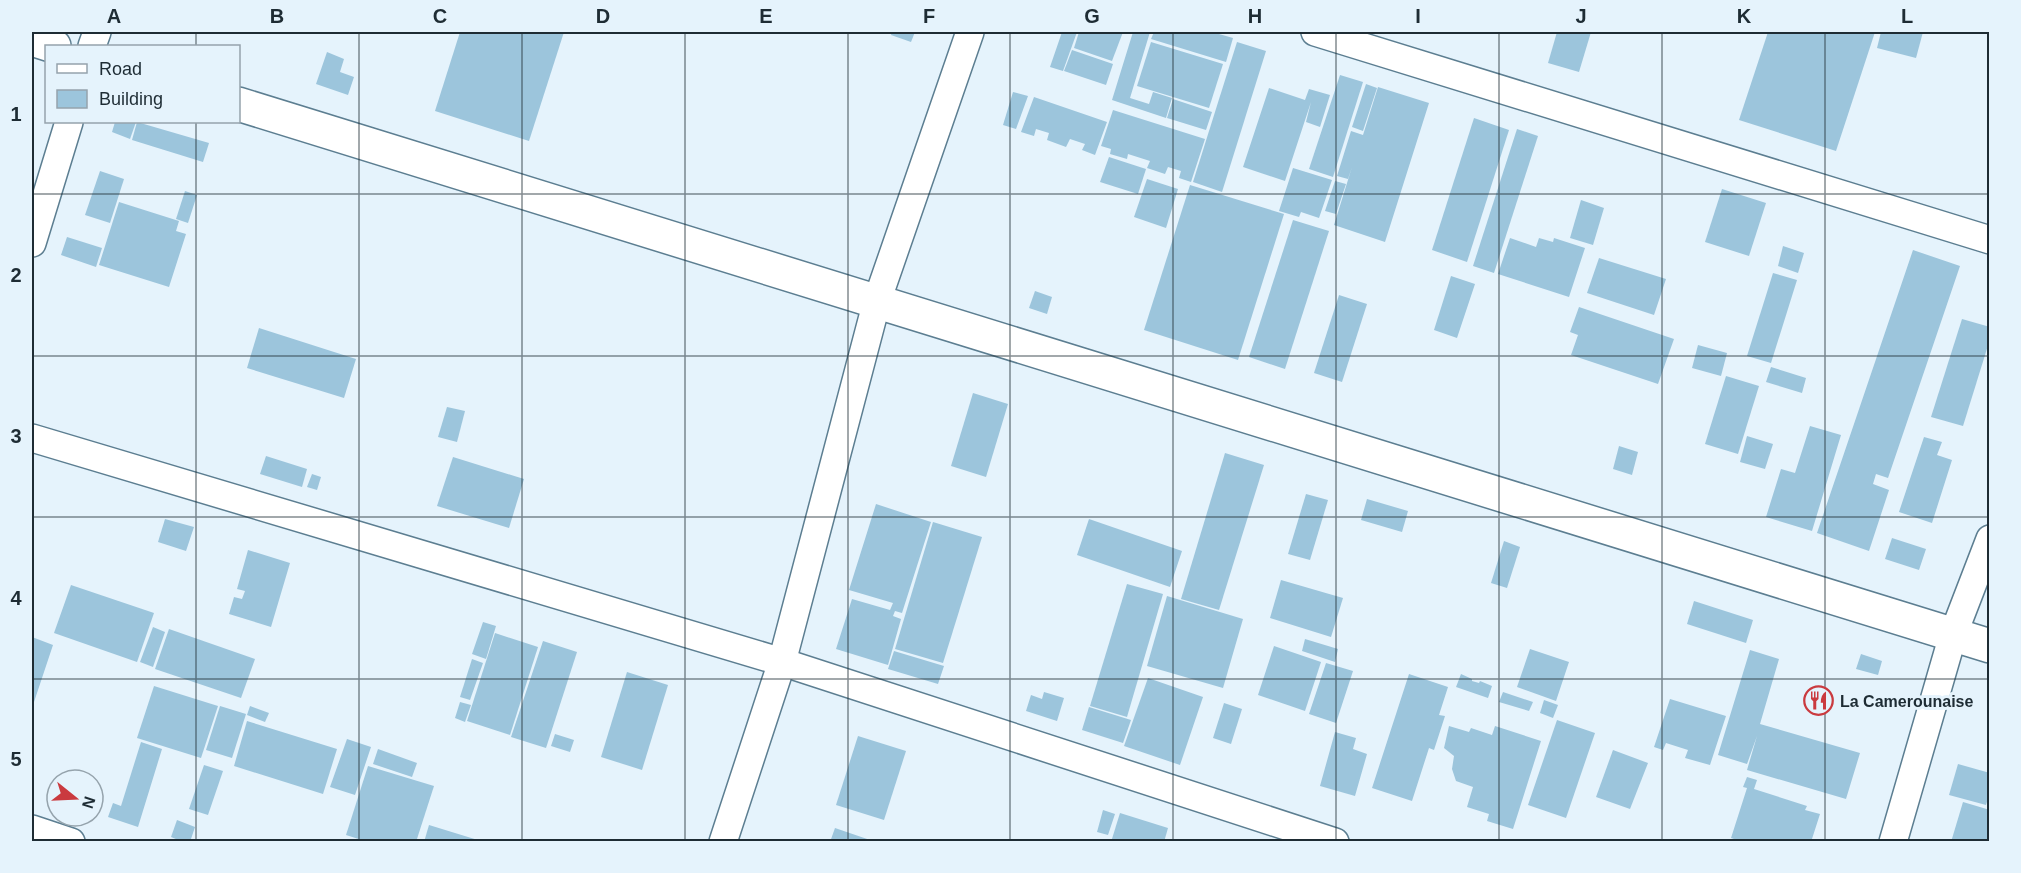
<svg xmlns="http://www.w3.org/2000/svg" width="2021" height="873" font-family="Arial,sans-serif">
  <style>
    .building { fill: #9cc5dc }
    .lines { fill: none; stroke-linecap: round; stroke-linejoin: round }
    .minor-casing { stroke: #5c7e91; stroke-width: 30 }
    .tertiary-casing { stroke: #5c7e91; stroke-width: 36 }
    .minor { stroke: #fff; stroke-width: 27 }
    .tertiary { stroke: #fff; stroke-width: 33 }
    .grid { fill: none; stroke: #1e2c34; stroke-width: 1.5; stroke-opacity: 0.55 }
    .labels { text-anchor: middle; stroke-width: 6; stroke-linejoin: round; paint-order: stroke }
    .poi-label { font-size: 16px; font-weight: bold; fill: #1e2c34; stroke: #e5f3fc; text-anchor: start }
    .neatline { fill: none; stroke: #1e2c34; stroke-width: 2 }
    .grid-label { font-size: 20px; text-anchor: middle; font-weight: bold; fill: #1e2c34 }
  </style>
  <rect width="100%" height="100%" fill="#e5f3fc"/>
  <g class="building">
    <polygon points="460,32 564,32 529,141 435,111"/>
    <polygon points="892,32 915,32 911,42 891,35"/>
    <polygon points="1062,32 1077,32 1063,71 1050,67"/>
    <polygon points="1079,32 1123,32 1112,61 1074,48"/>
    <polygon points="1133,32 1150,32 1130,98 1149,104 1153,92 1172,98 1166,118 1112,100"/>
    <polygon points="1154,32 1212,32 1233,38 1226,62 1151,39"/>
    <polygon points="1557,32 1591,32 1579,72 1548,63"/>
    <polygon points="1768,32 1875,32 1836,151 1739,120"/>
    <polygon points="1881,32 1923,32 1916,58 1877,48"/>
    <polygon points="1151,42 1223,64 1209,108 1137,86"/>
    <polygon points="1237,42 1266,51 1222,192 1193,182"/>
    <polygon points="1072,50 1113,64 1106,85 1064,71"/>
    <polygon points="327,52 344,59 340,72 354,77 348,95 316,84"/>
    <polygon points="1340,75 1363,82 1333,177 1309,169"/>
    <polygon points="1366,84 1377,88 1363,131 1352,127"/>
    <polygon points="1378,87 1429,103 1385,242 1334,225 1352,167 1348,179 1337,176 1351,131 1363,135"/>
    <polygon points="1269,88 1305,100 1309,89 1330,95 1320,127 1306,122 1311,102 1285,181 1243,167"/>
    <polygon points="1013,92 1028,96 1016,129 1003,125"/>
    <polygon points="1034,97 1107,122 1095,155 1082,150 1085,144 1070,139 1066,147 1047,140 1049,133 1036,129 1034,136 1021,132"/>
    <polygon points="1173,99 1212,112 1206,130 1167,118"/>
    <polygon points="1113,110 1205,139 1191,182 1179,178 1181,171 1168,167 1165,174 1147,168 1150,161 1128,154 1127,159 1110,154 1111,149 1101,146"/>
    <polygon points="1474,118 1509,130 1467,262 1432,250"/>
    <polygon points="115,122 136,122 130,139 112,132"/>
    <polygon points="137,122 209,143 203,162 132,140"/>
    <polygon points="1517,129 1538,136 1494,273 1473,266"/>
    <polygon points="1109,157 1146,169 1138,194 1100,182"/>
    <polygon points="1293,168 1332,180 1319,218 1301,212 1299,217 1279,211"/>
    <polygon points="100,171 124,179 110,223 85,215"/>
    <polygon points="1147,179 1178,189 1166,228 1134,217"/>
    <polygon points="1335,181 1346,184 1336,214 1325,211"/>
    <polygon points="1190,185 1284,214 1238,360 1144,330"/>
    <polygon points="1722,189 1766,203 1749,256 1705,242"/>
    <polygon points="185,191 197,195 188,223 176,219"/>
    <polygon points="1581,200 1604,208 1593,245 1570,238"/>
    <polygon points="119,202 179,221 176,231 186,234 169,287 99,265"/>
    <polygon points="1293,220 1329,231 1285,369 1249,357"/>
    <polygon points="67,237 102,248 96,267 61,255"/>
    <polygon points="1510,238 1536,247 1539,238 1553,242 1554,238 1585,248 1569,297 1498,274"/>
    <polygon points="1783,246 1804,253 1798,273 1778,266"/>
    <polygon points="1913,250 1960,266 1888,478 1876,474 1873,484 1889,490 1869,551 1817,533"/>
    <polygon points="1599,258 1666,279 1654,315 1587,293"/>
    <polygon points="1773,273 1797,280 1771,363 1747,356"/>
    <polygon points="1451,276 1475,284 1457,338 1434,330"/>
    <polygon points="1035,291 1052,297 1047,314 1029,308"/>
    <polygon points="1339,295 1367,304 1342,382 1314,373"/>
    <polygon points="1579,307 1674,339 1658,384 1571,355 1578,335 1570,332"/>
    <polygon points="1962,319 1990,327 1990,339 1963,426 1931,417"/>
    <polygon points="259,328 356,359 344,398 247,368"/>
    <polygon points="1698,345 1727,353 1721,376 1692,368"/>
    <polygon points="1771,367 1806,378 1802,393 1766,382"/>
    <polygon points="1726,376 1759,386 1738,454 1705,444"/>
    <polygon points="973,393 1008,404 986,477 951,466"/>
    <polygon points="447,407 465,411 457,442 438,437"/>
    <polygon points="1810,426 1841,435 1812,531 1766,517 1781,469 1795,473"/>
    <polygon points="1747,436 1773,444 1765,469 1740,462"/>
    <polygon points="1924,437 1942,442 1937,455 1952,460 1932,523 1899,512"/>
    <polygon points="1619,446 1638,452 1632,475 1613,469"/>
    <polygon points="1225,453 1264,465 1219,610 1181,599"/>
    <polygon points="266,456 307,469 302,487 260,474"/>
    <polygon points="453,457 524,479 509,528 437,506"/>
    <polygon points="312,474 321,477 317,490 307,487"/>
    <polygon points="1306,494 1328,500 1310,560 1288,554"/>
    <polygon points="1367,499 1408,511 1402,532 1361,520"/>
    <polygon points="876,504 931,522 902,613 895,611 893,616 901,619 888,665 836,649 852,599 890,610 893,603 849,590"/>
    <polygon points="165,519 194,527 186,551 158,542"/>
    <polygon points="1089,519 1182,551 1170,587 1077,555"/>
    <polygon points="933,522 982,537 943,663 895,649"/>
    <polygon points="1892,538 1926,549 1919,570 1885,559"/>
    <polygon points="1504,541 1520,547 1507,588 1491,583"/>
    <polygon points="248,550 290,563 271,627 229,614 234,597 242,599 245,591 237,589"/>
    <polygon points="1281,580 1343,598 1331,637 1270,618"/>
    <polygon points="1127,584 1163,594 1127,717 1090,706"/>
    <polygon points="71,585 154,613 137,662 54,633"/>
    <polygon points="1167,596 1243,619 1223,688 1147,666"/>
    <polygon points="1694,601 1753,620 1746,643 1687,624"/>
    <polygon points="483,622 496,626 486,659 472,654"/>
    <polygon points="153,627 165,632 153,667 140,662"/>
    <polygon points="169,629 255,659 241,698 155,669"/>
    <polygon points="495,633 538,647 510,735 467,721"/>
    <polygon points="32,637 53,645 32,708"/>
    <polygon points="1305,639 1338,649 1335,662 1302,651"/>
    <polygon points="543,641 577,652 546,748 511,737"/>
    <polygon points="1274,646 1321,662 1305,711 1258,695"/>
    <polygon points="1530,649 1569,662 1556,701 1517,687"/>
    <polygon points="1750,650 1779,659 1760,724 1860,753 1846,799 1747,770 1757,736 1747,764 1718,755"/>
    <polygon points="894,651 944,666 938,684 888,669"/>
    <polygon points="1861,654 1882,661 1878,675 1856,669"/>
    <polygon points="472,659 483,663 470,700 460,697"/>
    <polygon points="1326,663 1353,671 1336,723 1309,714"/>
    <polygon points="627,672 668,685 642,770 601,757"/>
    <polygon points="1409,674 1448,687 1439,715 1445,716 1434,750 1429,748 1412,801 1372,788"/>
    <polygon points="1461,674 1472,679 1472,681 1479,683 1480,681 1492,686 1488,698 1456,687"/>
    <polygon points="1148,678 1203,697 1180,765 1124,746"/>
    <polygon points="154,686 218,706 201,758 137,738"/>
    <polygon points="1044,692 1064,698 1057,721 1026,711 1031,695 1042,699"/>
    <polygon points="1503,692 1533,702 1529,711 1499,702"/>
    <polygon points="1670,699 1726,716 1710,765 1685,758 1688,750 1666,743 1663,750 1654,747"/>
    <polygon points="1544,700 1558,705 1553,718 1540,713"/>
    <polygon points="460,702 471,705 465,722 455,718"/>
    <polygon points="1224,703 1242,709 1231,744 1213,738"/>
    <polygon points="220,706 246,714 232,758 206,750"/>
    <polygon points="250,706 269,713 265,722 247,715"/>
    <polygon points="1089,707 1131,720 1123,743 1082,730"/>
    <polygon points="1557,720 1595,733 1566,818 1528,805"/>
    <polygon points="247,721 337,749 323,794 234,766"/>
    <polygon points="1449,726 1469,732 1471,728 1492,735 1495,726 1541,741 1513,829 1487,821 1489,814 1467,807 1473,787 1456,781 1452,769 1454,756 1444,748"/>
    <polygon points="1335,732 1356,738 1353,749 1367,754 1355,796 1320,786"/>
    <polygon points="555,734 574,740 570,752 551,746"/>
    <polygon points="858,736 906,751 884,820 836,805"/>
    <polygon points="347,739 371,747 355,795 330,787"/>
    <polygon points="141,742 162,749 138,827 108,817 113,803 121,806"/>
    <polygon points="378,749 417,763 412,777 373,764"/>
    <polygon points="1613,750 1648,763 1630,809 1596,797"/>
    <polygon points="1958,764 1990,773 1990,792 1986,805 1949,795"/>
    <polygon points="204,765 223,771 208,815 189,809"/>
    <polygon points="368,766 434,786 416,842 368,842 346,835"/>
    <polygon points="1747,777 1757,780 1754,789 1807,806 1805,810 1820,814 1811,842 1743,842 1731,838 1747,788 1743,787"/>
    <polygon points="1963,802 1990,810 1990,842 1951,842"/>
    <polygon points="1103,810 1115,814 1108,835 1097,832"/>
    <polygon points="1120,813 1168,828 1164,842 1111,842"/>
    <polygon points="177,820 195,827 190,842 183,842 171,837"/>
    <polygon points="429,825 481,841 481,842 424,842"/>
    <polygon points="835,828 873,841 873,842 830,842"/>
  </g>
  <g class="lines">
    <defs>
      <g id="minor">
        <polyline points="1315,32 1990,240"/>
        <polyline points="92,46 97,32"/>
        <polyline points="32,243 69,122"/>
        <polyline points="32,438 782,662 1335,842"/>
        <polyline points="32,829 71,842"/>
        <polyline points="723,842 782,662 877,301 970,32"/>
        <polyline points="1893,842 1953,635 1990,539"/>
      </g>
      <g id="tertiary">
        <polyline points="32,39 54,46"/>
        <polyline points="238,104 1990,646"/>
      </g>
    </defs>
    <use href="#minor" class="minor-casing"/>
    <use href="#tertiary" class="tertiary-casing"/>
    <use href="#minor" class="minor"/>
    <use href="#tertiary" class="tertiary"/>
  </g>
  <path class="grid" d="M196,32V46M359,32V842M522,32V842M685,32V842M848,32V842M1010,32V842M1173,32V842M1336,32V842M1499,32V842M1662,32V842M1825,32V842M196,122V842M32,194H1990M32,356H1990M32,517H1990M32,679H1990"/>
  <defs>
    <symbol id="restaurant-ring" viewBox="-11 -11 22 22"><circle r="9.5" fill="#e5f3fc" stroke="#ca3a3f" stroke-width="1.5"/><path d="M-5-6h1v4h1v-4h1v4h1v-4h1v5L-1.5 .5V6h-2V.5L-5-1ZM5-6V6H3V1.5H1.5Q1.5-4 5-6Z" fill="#ca3a3f"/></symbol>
  </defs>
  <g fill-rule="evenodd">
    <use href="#restaurant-ring" x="1802" y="684" width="33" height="33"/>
  </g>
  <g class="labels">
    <g class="poi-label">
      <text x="1840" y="707">La Camerounaise</text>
    </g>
  </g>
  <rect width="2021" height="873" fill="none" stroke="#e5f3fc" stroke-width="66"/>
  <rect x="45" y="45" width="195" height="78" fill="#e5f3fc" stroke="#95a3ac" stroke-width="1.5"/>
  <rect x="57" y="64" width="30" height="9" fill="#ffffff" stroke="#95a3ac" stroke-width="1.5"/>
  <text x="99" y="75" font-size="18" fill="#1e2c34">Road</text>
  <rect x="57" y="90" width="30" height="18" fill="#9cc5dc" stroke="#95a3ac" stroke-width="1.5"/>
  <text x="99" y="105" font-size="18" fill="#1e2c34">Building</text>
  <g transform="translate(75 798) rotate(108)"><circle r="28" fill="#e5f3fc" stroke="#95a3ac" stroke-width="1.5"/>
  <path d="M0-4.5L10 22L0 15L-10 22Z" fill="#ca3a3f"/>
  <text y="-9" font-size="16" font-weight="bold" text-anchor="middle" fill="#1e2c34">N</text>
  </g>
  <rect x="33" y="33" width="1955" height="807" class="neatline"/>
  <g class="grid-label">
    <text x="114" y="23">A</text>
    <text x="277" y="23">B</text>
    <text x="440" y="23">C</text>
    <text x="603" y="23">D</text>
    <text x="766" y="23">E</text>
    <text x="929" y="23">F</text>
    <text x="1092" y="23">G</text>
    <text x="1255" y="23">H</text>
    <text x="1418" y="23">I</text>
    <text x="1581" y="23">J</text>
    <text x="1744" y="23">K</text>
    <text x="1907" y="23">L</text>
    <text x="16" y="121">1</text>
    <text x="16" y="282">2</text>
    <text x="16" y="443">3</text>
    <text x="16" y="605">4</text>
    <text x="16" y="766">5</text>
  </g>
</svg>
